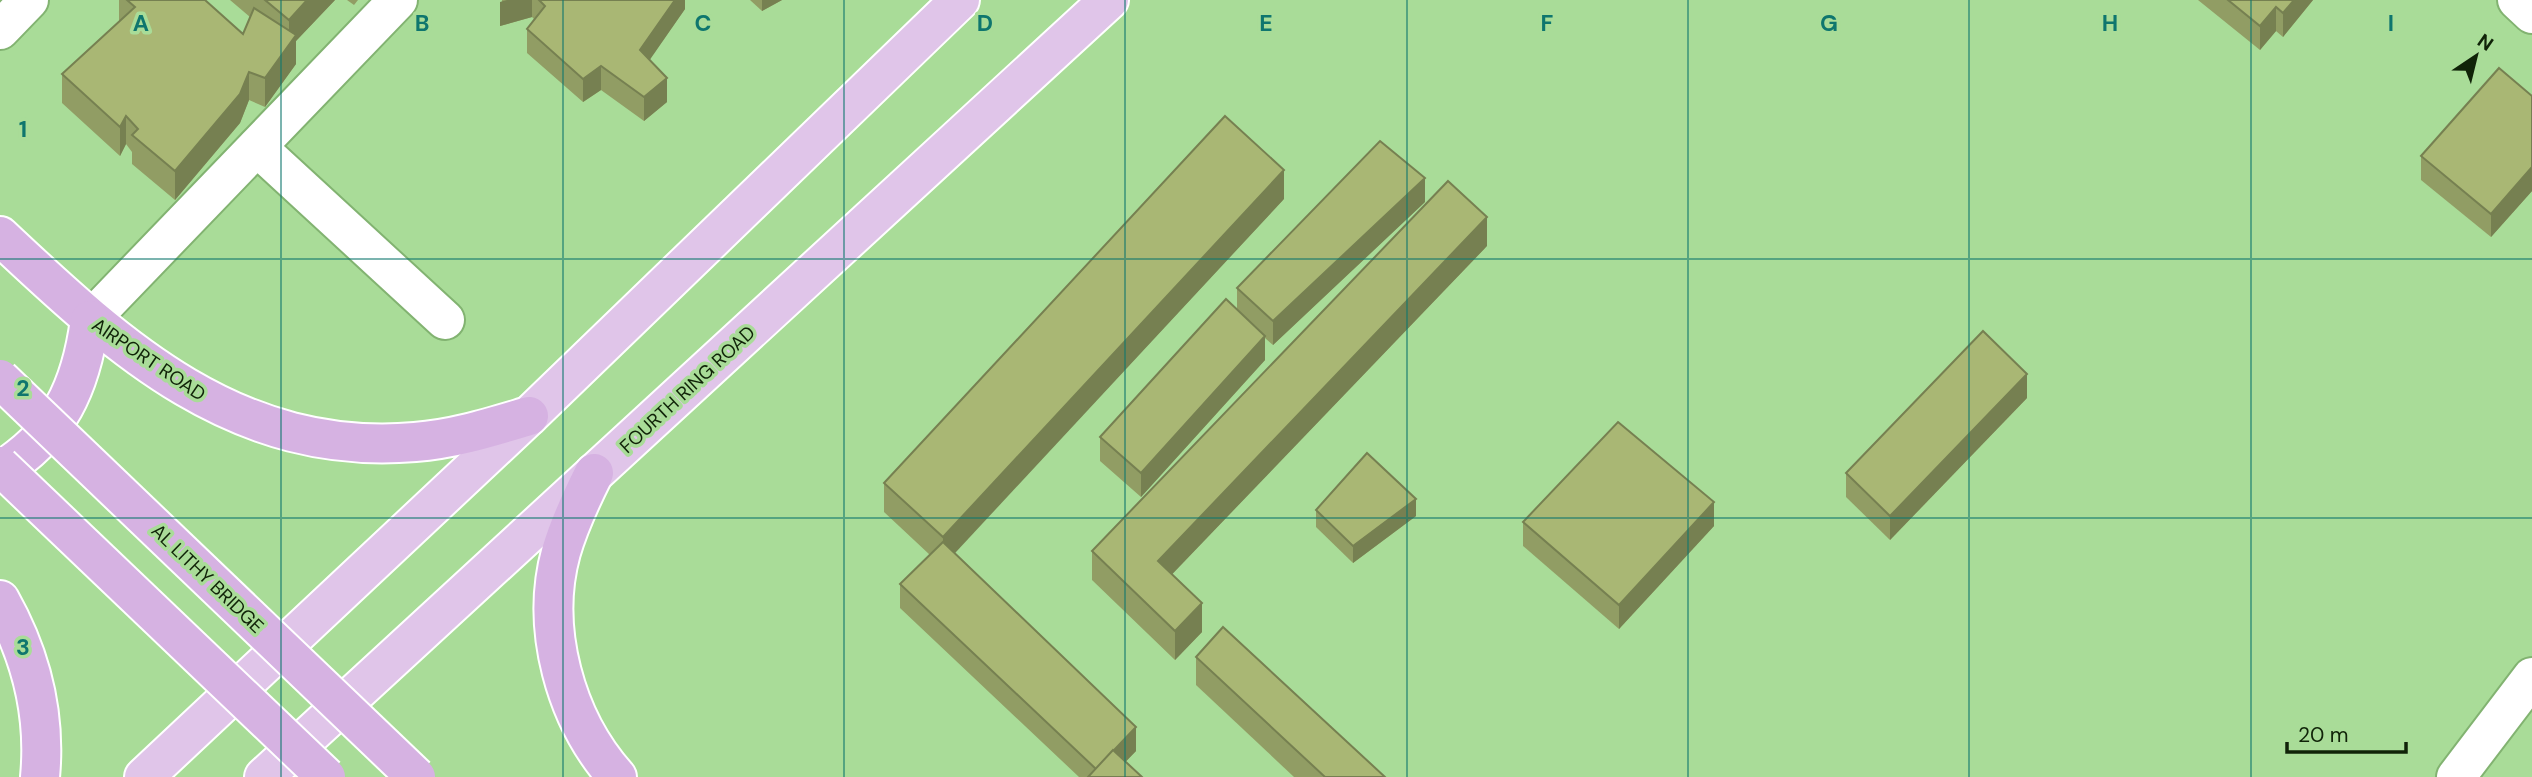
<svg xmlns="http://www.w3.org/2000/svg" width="2532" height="777" font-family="'DM Sans',sans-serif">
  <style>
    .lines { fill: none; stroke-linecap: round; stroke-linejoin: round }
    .minor-casing { stroke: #82b371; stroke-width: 42 }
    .primary-casing { stroke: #fff; stroke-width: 42 }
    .trunk-casing { stroke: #fff; stroke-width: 42 }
    .minor { stroke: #fff; stroke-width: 38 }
    .primary { stroke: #e0c5e9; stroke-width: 38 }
    .trunk { stroke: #d6b2e2; stroke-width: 38 }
    .trunk-bridge-casing { stroke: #fff; stroke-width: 42; stroke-linecap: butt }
    .trunk-bridge { stroke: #d6b2e2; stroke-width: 38 }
    .wall { fill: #919d64 }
    .shaded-wall { fill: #768051 }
    .building { fill: #a9b774; stroke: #768051; stroke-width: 2 }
    .grid { fill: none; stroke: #0f766e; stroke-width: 2; stroke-opacity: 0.55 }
    .labels { text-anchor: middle; stroke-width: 7; stroke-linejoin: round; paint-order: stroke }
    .street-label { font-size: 19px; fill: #102308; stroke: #a9dc98 }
    .grid-label { font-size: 23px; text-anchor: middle; font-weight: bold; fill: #0f766e; stroke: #a9dc98; stroke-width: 7; stroke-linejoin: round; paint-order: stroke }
  </style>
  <rect width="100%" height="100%" fill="#a9dc98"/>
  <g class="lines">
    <defs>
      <g id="minor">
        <polyline points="2517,0 2532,14"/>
        <polyline points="0,30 29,0"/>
        <polyline points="257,147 445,320"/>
        <polyline points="90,320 398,0"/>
        <polyline points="2456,777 2532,677"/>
      </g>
      <g id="primary">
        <polyline points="144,777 529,416 960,0"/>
        <polyline points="264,777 1109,0"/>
      </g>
      <g id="trunk">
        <path d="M0,236C120,349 237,457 415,442C455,439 492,427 529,416"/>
        <path d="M0,471C59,435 81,387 90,320"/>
        <path d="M594,473C581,499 569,524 561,552C540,628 565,719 617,777"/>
        <path d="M0,600C31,655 46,714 40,777"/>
      </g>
    </defs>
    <use href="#minor" class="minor-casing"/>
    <use href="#primary" class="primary-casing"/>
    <use href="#trunk" class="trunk-casing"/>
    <use href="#minor" class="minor"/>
    <use href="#primary" class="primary"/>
    <use href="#trunk" class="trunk"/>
    <defs>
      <g id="trunk-bridge">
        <polyline points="0,379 416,777"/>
        <polyline points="0,466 326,777"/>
      </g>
    </defs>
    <use href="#trunk-bridge" class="trunk-bridge-casing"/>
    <use href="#trunk-bridge" class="trunk-bridge"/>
  </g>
  <g class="wall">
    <polygon points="119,0 205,0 243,34 250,17 230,0 335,0 296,41 296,64 265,107 249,100 240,123 175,200 132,164 132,152 126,144 120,156 62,103 62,74 119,22"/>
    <polygon points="347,0 358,0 354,5"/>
    <polygon points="502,0 685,0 685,9 649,60 667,102 644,121 601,90 583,102 527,53 527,29 534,19 532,17 500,26"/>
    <polygon points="750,0 782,0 762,11"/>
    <polygon points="2198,0 2313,0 2283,37 2276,31 2260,50"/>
    <polygon points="2532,96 2532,191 2491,237 2421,180 2421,156"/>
    <polygon points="1284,199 954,553 1136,751 1125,762 1142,777 1079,777 900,608 900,584 930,555 884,512 884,483"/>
    <polygon points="1425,202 1273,345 1265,338 1265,360 1141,497 1100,461 1100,437 1237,310 1237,288"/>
    <polygon points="1487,246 1172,574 1202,632 1175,660 1092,580 1092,551"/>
    <polygon points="2027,398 1890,540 1846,497 1846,473"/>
    <polygon points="1316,510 1416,516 1353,563 1316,527"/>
    <polygon points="1523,522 1714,526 1619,629 1523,546"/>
    <polygon points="1196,657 1385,777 1294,777 1196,685"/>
  </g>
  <g class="shaded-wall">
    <polygon points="307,0 335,0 296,41 296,64 265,107 265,78 289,45 289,20"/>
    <polygon points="507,0 532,0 532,17 500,26 500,2"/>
    <polygon points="675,0 685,0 685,9 640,74 640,50"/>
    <polygon points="762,0 782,0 762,11"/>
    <polygon points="2294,0 2313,0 2283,37 2283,13"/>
    <polygon points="2276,7 2276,31 2260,50 2260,26"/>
    <polygon points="601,66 601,90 583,102 583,79"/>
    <polygon points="249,72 249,100 240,123 175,200 175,171"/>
    <polygon points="667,78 667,102 644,121 644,97"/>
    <polygon points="126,116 126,144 120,156 120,127"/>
    <polygon points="2532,167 2532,191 2491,237 2491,214"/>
    <polygon points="1284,170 1284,199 943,566 943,537"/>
    <polygon points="1425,178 1425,202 1273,345 1273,321"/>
    <polygon points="1487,217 1487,246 1158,589 1158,561"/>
    <polygon points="1265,336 1265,360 1141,497 1141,473"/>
    <polygon points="2027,374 2027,398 1890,540 1890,516"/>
    <polygon points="1416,499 1416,516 1353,563 1353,546"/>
    <polygon points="1714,502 1714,526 1619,629 1619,605"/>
    <polygon points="1202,603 1202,632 1175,660 1175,631"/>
    <polygon points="1136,727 1136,751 1111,777 1096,769"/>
  </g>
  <g class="building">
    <polygon points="127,0 205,0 243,34 254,8 296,35 265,78 249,72 240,94 175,171 132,135 138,129 126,116 120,127 62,74 135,7"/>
    <polygon points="265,0 307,0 289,20"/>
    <polygon points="539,0 675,0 640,50 667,78 644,97 601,66 583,79 527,29 545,6"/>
    <polygon points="2228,0 2294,0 2283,13 2276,7 2260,26"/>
    <polygon points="2499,68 2532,96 2532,167 2491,214 2421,156"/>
    <polygon points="1225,116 1284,170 943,537 884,483"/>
    <polygon points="1380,141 1425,178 1273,321 1237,288"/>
    <polygon points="1448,181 1487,217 1158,561 1202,603 1175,631 1092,551"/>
    <polygon points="1226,299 1265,336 1141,473 1100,437"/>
    <polygon points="1983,331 2027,374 1890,516 1846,473"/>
    <polygon points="1618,422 1714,502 1619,605 1523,522"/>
    <polygon points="1367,453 1416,499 1353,546 1316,510"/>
    <polygon points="943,542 1136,727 1096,769 900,584"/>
    <polygon points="1223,627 1385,777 1325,777 1196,657"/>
    <polygon points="1113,750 1142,777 1088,777"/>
  </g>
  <path class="grid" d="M281,0V777M563,0V777M844,0V777M1125,0V777M1407,0V777M1688,0V777M1969,0V777M2251,0V777M0,259H2532M0,518H2532"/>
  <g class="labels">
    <g class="street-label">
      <text transform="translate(149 359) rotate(34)" y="7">AIRPORT ROAD</text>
      <text transform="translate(687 389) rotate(-43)" y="7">FOURTH RING ROAD</text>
      <text transform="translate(208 578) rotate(44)" y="7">AL LITHY BRIDGE</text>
    </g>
  </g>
  <g class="grid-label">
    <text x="141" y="31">A</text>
    <text x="422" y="31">B</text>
    <text x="703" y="31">C</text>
    <text x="985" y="31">D</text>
    <text x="1266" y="31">E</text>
    <text x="1547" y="31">F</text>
    <text x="1829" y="31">G</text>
    <text x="2110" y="31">H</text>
    <text x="2391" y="31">I</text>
    <text x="23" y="137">1</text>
    <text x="23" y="396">2</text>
    <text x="23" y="655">3</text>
  </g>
  <g transform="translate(2476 56) rotate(35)" stroke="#a9dc98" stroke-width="5" paint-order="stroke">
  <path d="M0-5L12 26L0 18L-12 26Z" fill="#102308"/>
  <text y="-10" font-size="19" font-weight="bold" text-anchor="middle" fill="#102308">N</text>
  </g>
  <path d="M2287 742v10h119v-10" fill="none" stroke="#102308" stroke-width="3.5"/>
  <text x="2298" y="742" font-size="21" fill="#102308" stroke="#a9dc98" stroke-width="5" paint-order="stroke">20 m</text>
</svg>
